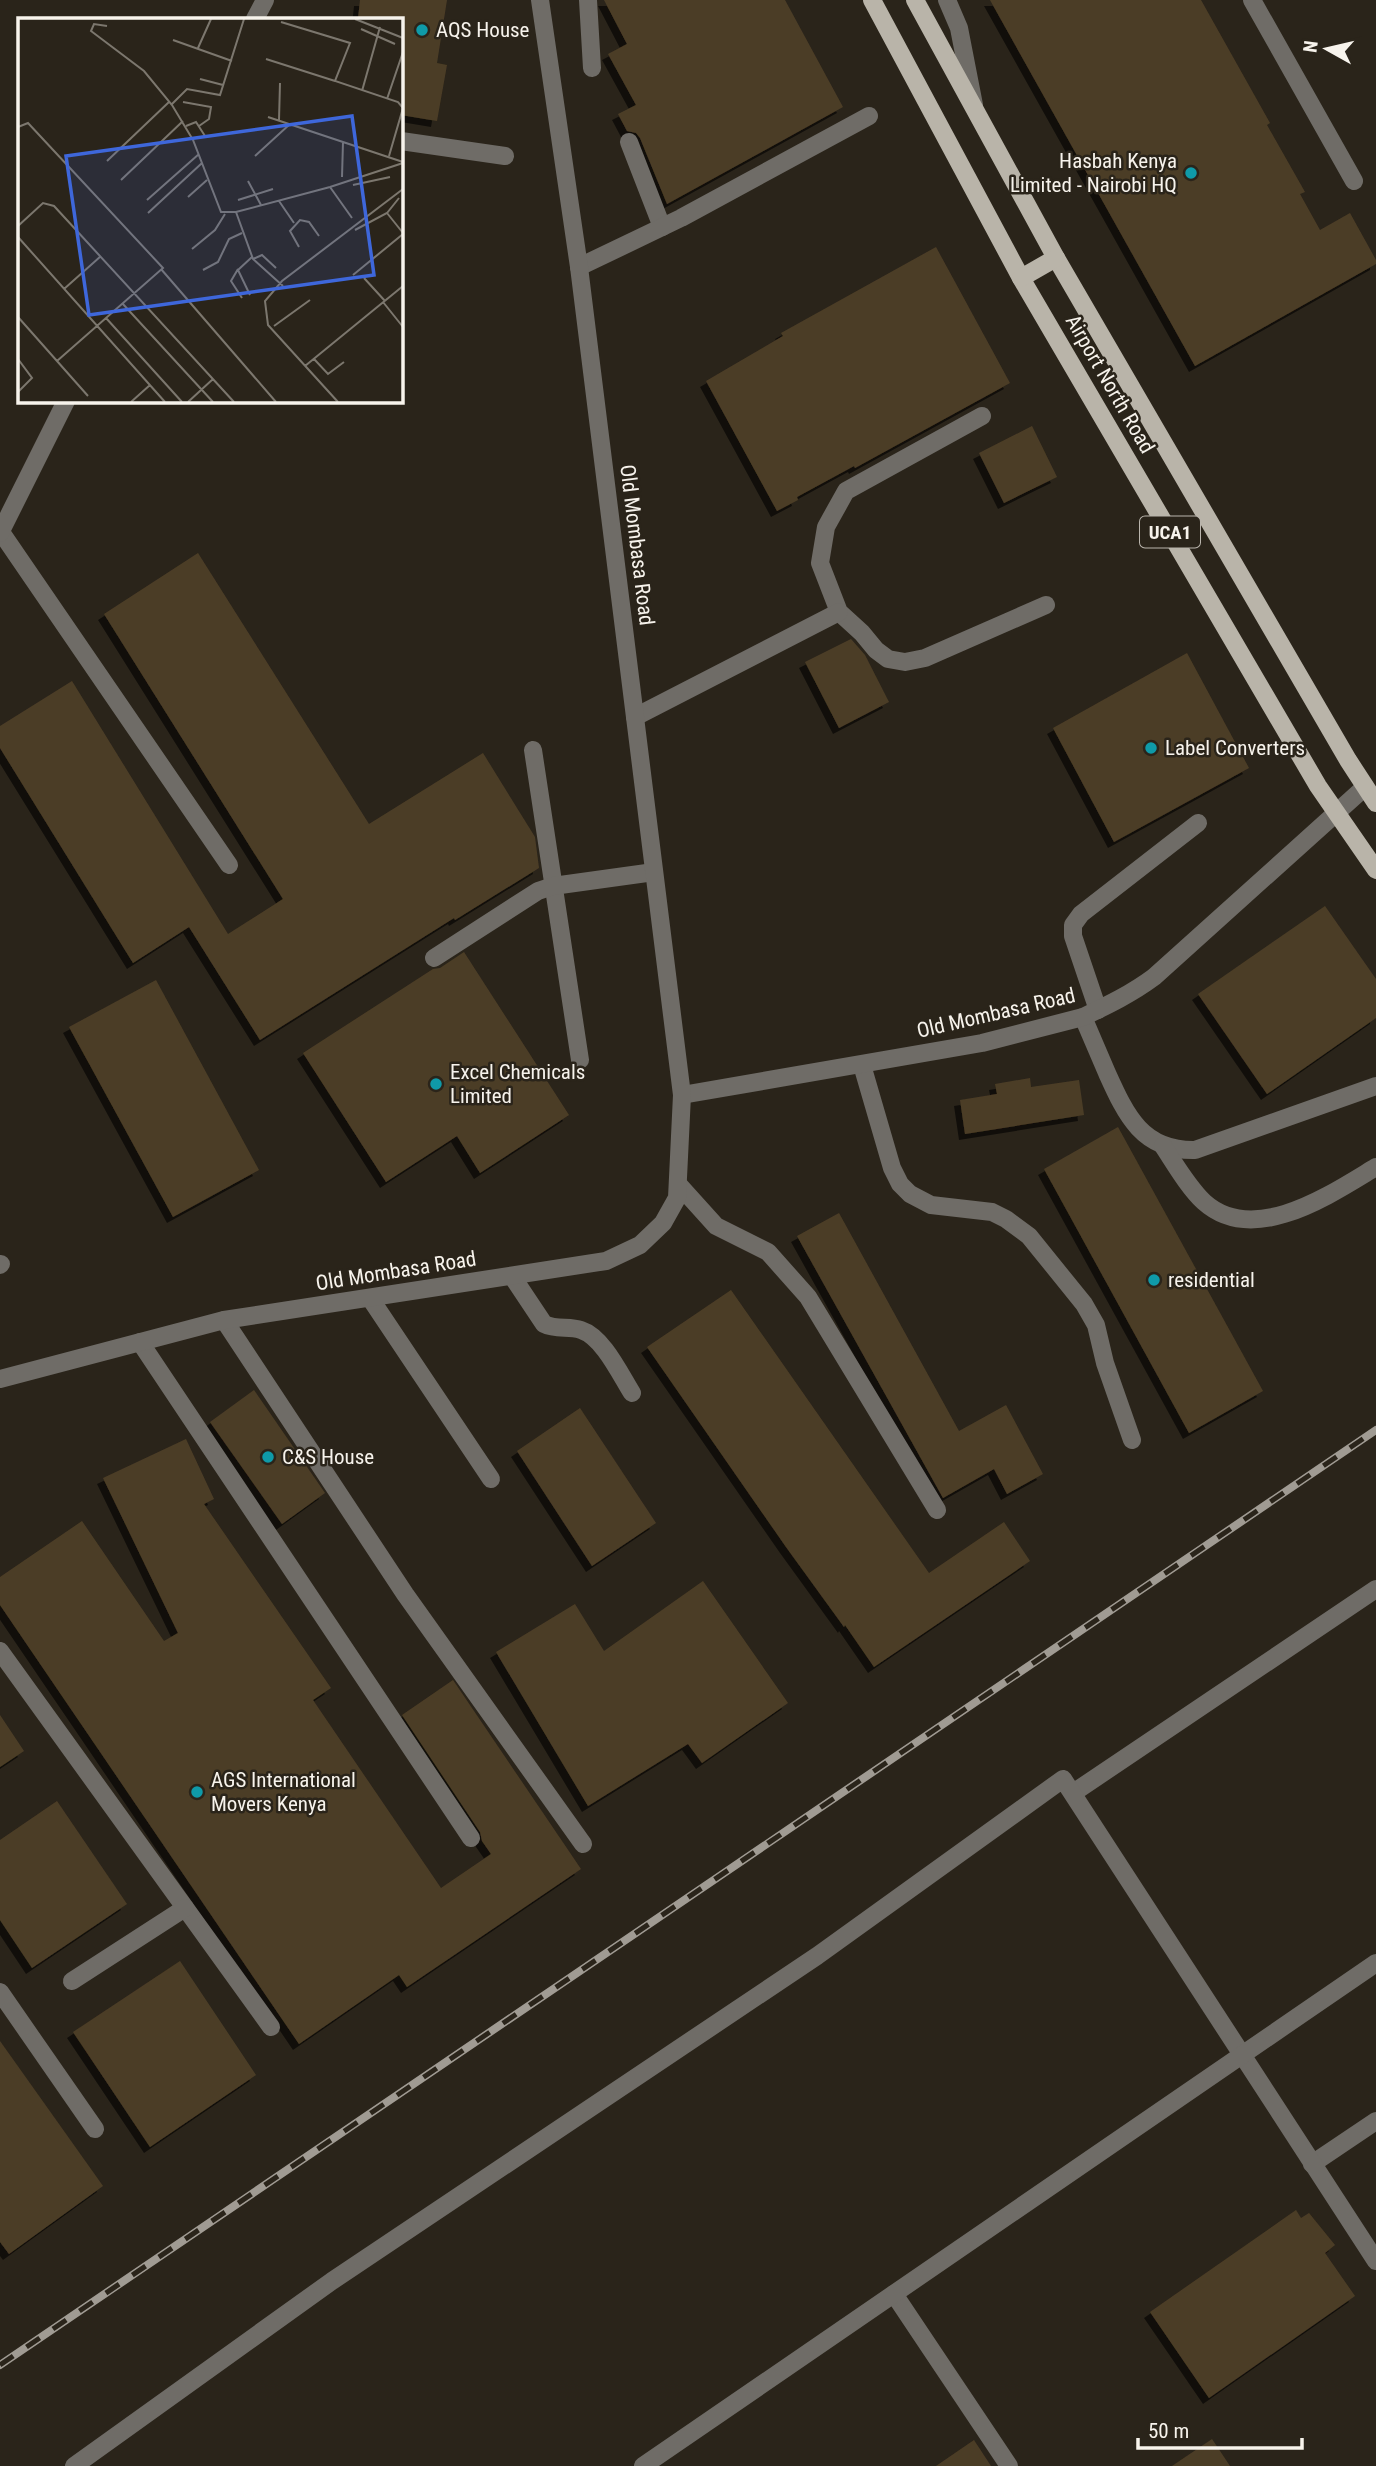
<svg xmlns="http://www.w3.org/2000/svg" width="1376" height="2466" font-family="'Roboto Condensed',sans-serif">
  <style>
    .building { fill: #4c3d26; filter: url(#shadow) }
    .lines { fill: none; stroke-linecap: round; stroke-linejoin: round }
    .minor { stroke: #6f6c67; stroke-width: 18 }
    .major { stroke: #b9b4a9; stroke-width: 18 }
    .rail-casing { stroke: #a09b93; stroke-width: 8 }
    .rail { stroke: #2a241a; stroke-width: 5; stroke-dasharray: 16; stroke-linecap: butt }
    .culture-dot { fill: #0f9aa8; stroke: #2a241a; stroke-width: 2.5 }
    .labels { text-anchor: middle; stroke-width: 5; stroke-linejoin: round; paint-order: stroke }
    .shield { fill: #2a241a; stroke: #bab5ad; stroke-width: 2 }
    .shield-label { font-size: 19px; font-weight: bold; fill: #f7f3ec }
    .poi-label { font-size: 21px; fill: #f7f3ec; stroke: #2a241a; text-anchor: start }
    .street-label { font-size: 21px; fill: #f7f3ec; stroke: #2a241a }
    .inset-road { fill: none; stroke: #7c776e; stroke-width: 2 }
    .view { fill: #3e67db; fill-opacity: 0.15; stroke: #3e67db; stroke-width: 3.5 }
    .inset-edge { fill: none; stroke: #f7f3ec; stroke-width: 3.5 }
  </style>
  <defs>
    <filter id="shadow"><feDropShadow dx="-6" dy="6" stdDeviation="0" flood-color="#0009"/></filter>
  </defs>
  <rect width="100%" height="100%" fill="#2a241a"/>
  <g class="building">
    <polygon points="360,0 447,0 437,63 447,65 437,121 401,115 401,19 358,19"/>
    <polygon points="604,0 785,0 843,107 667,204 640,138 636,133 627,131 618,114 636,105 608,54 627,44"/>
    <polygon points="990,0 1201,0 1270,123 1267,125 1305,192 1300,194 1320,230 1350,213 1376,260 1376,264 1195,366"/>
    <polygon points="936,247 1010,383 855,468 854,466 797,497 798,500 777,511 706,381 783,336 781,333"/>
    <polygon points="1032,426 1057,477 1004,503 979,453"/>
    <polygon points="198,553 369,824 483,753 535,837 539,868 455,920 454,918 260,1040 189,927 133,963 0,748 0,726 72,681 228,934 283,899 104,614"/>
    <polygon points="851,639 865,655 889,702 839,728 805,662"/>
    <polygon points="1187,653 1249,768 1114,842 1053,728"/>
    <polygon points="1325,906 1376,979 1376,1018 1267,1094 1198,994"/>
    <polygon points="464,952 569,1115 480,1173 457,1136 386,1182 303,1053 433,969 440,968"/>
    <polygon points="156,980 259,1170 173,1217 69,1027"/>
    <polygon points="1030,1078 1031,1087 1079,1080 1084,1115 965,1134 960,1100 997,1094 995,1084"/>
    <polygon points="1118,1127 1263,1391 1189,1433 1044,1169"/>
    <polygon points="839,1213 959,1431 1006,1405 1043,1474 1007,1494 994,1469 943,1498 797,1236"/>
    <polygon points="731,1290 929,1573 1004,1522 1030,1561 874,1667 845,1625 844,1627 786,1547 647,1347"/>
    <polygon points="254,1390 325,1493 282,1524 210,1422"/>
    <polygon points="580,1408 656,1523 592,1566 517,1451"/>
    <polygon points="186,1439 214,1499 204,1504 331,1688 313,1700 441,1888 491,1854 482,1841 480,1832 402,1715 453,1680 581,1869 407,1987 399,1975 299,2044 0,1605 0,1577 82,1521 164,1641 178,1633 103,1478"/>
    <polygon points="703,1581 788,1703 702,1763 688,1744 588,1806 496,1652 575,1604 604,1651"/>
    <polygon points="0,1715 24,1751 0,1767"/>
    <polygon points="57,1801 127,1904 32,1968 0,1920 0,1840"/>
    <polygon points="180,1961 256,2075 150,2147 73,2032"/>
    <polygon points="0,2041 103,2186 9,2254 0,2242"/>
    <polygon points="1296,2210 1301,2218 1309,2213 1335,2245 1325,2253 1355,2296 1209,2398 1150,2312"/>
    <polygon points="1212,2439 1230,2466 1172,2466"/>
    <polygon points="974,2440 991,2466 936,2466"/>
  </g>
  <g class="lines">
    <g class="minor">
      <polyline points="588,0 592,68"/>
      <polyline points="947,0 959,28 974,105"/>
      <polyline points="1252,0 1354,181"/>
      <polyline points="255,19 265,0"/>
      <polyline points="401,141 505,156"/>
      <polyline points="629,142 662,227"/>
      <polyline points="579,267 681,218 869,116"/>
      <polyline points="982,416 846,491 826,527 820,563 839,612 862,633 876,650 888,659 905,662 925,658 1046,605"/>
      <polyline points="1,532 229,865"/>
      <polyline points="0,533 66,401"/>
      <polyline points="635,717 839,612"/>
      <polyline points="533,750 580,1060"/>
      <polyline points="434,958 538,891 553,886 654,872"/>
      <polyline points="1098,1010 1073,936 1073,925 1081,914 1198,823"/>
      <path d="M1083,1017C1091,1036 1099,1054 1107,1073C1126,1115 1142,1151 1195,1150L1376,1086"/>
      <polyline points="862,1065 892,1168 900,1184 910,1194 931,1205 992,1212 1006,1219 1029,1236 1084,1304 1096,1325 1105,1363 1132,1440"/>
      <path d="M682,1095L982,1043L1083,1017C1108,1005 1131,994 1154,977L1365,787"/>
      <path d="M1163,1146C1175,1164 1188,1187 1204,1202C1254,1247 1331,1194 1376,1167"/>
      <polyline points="679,1185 716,1226 768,1252 808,1297 937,1510"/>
      <polyline points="0,1265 1,1264"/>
      <path d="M512,1276L544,1324C556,1330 569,1326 581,1330C603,1337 620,1374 632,1393"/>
      <polyline points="370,1298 491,1479"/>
      <polyline points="224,1320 405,1594 583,1844"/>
      <polyline points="140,1342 471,1838"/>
      <polyline points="0,1379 224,1320 606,1261 640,1245 663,1223 677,1198 682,1095 579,267 540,0"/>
      <polyline points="0,1651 271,2027"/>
      <polyline points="1073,1793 1376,1589"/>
      <polyline points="72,1981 185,1908"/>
      <polyline points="0,1992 95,2129"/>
      <polyline points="1312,2164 1376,2121"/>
      <polyline points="894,2294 1009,2466"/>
      <polyline points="74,2466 332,2281 817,1956 1063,1779 1376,2261"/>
      <polyline points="643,2466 1376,1963"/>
    </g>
    <g class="major">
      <polyline points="872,0 1021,278 1318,786 1376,870"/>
      <polyline points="915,0 1056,258 1348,760 1376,803"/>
      <polyline points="1021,278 1056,258"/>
    </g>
    <defs>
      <polyline id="rail" points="0,2365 1376,1430"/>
    </defs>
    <use href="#rail" class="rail-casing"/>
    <use href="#rail" class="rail"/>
  </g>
  <g class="culture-dot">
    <circle cx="422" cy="30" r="7"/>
    <circle cx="1191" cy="173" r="7"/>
    <circle cx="1151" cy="748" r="7"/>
    <circle cx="436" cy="1084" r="7"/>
    <circle cx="1154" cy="1280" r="7"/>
    <circle cx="268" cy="1457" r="7"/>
    <circle cx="197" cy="1792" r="7"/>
  </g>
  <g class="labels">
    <rect class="shield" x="1140" y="516.5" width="60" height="31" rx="5"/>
    <g class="shield-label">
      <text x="1170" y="539">UCA1</text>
    </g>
    <g class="poi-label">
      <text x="436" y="37">AQS House</text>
      <text x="1177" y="168" text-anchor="end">Hasbah Kenya<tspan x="1177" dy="24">Limited - Nairobi HQ</tspan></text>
      <text x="1165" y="755">Label Converters</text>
      <text x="450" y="1079">Excel Chemicals<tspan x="450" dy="24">Limited</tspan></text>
      <text x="1168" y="1287">residential</text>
      <text x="282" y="1464">C&amp;S House</text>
      <text x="211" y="1787">AGS International<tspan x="211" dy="24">Movers Kenya</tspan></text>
    </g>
    <g class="street-label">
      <text transform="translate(1110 384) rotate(60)" y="7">Airport North Road</text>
      <text transform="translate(637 545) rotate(83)" y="7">Old Mombasa Road</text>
      <text transform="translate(996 1013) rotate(-13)" y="7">Old Mombasa Road</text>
      <text transform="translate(396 1271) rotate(-9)" y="7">Old Mombasa Road</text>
    </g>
  </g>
  <g transform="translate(18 18)">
    <rect width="385" height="385" fill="#2a241a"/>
    <path class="inset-road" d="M337,1L385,20M263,4L332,25L317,63L380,84L385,90M89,8L76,6L73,13L126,53L154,87L175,122L203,194H218L312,169L385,145M343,11L377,26M155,22L214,43M180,30L193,1M248,41L317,63M182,61L205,67M344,73L362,9M369,81L385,34M165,84L193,89L191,101L181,108M154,86L169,71L202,77L226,1M250,99L385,144M261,102L262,65M168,108L178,104L187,118M0,109L10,105L145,250L39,343M237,138L272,106M371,138L385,90M89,143L151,84M324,159L325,124M103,162L165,103M230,163L243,187M335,167L372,159M312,169L334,200M170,179L189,162M129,182L181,136M220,182L255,171M261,183L276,205M218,194L235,241L265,268M130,195L184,145M369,195L385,215M0,208L25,185L36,188L216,384M337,212L369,195L381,180M0,219L147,384M281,229L272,213L282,202L291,204L301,218M174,231L197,212L207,196M235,241L244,237L258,250M143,251L258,384M220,251L213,263L224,280M185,252L200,244L211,221L224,215M335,257L385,216M346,260L367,283M46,271L83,238M232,277L220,252L234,239M365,284L385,309M104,285L195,384M0,299L70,378M88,300L164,384M256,308L292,282M0,341L14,360L0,374M296,341L310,356L326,344M287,348L385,268M113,384L132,367M170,384L195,361M320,384L250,307L247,283L264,263L385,171"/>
    <path class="view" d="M334,98L356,257L71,297L48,138Z"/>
    <rect width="385" height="385" class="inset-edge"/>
  </g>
  <g transform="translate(1327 49) rotate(278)" stroke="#2a241a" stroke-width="5" paint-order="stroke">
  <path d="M0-5L12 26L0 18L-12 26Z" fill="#f7f3ec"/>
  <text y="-10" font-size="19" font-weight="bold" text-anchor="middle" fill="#f7f3ec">N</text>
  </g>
  <path d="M1138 2438v10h164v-10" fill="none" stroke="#f7f3ec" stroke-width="3.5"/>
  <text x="1148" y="2438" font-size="21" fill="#f7f3ec" stroke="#2a241a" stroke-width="5" paint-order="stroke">50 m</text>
</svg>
